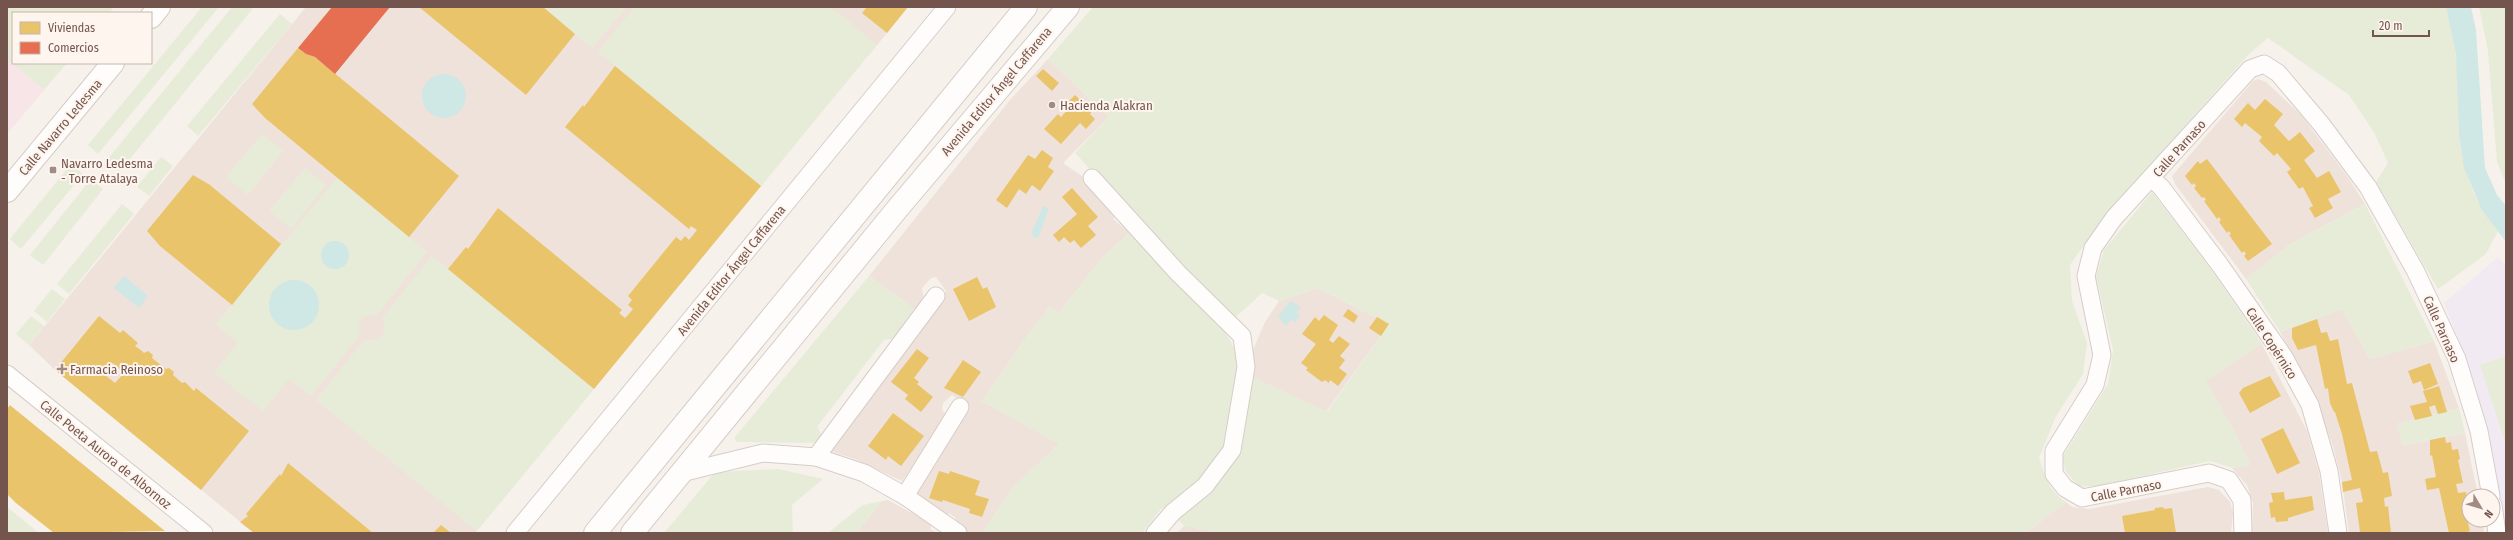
<svg xmlns="http://www.w3.org/2000/svg" width="2513" height="540" font-family="'Fira Sans Condensed',sans-serif">
  <style>
    .residential { fill: #efe2da }
    .education { fill: #f2eaf2 }
    .medical { fill: #f8e5e8 }
    .green { fill: #e7ecd8; fill-rule: evenodd }
    .water { fill: #cfe7e5 }
    .homes { fill: #e9c46a; fill-rule: evenodd }
    .shops { fill: #e76f51 }
    .lines { fill: none; stroke-linecap: round; stroke-linejoin: round }
    .street-casing { stroke: #d6cdc9; stroke-width: 19 }
    .secondary-casing { stroke: #d6ccc8; stroke-width: 24 }
    .street { stroke: #fefdfc; stroke-width: 17 }
    .secondary { stroke: #fefdfc; stroke-width: 22 }
    .poi-dot { fill: #a18c85; stroke: #fef5ee; stroke-width: 1.5 }
    .labels { text-anchor: middle; stroke-width: 4; stroke-linejoin: round; paint-order: stroke }
    .street-label { font-size: 13px; fill: #73554e; stroke: #fef5ee }
    .poi-label { font-size: 13px; fill: #73554e; stroke: #fef5ee; text-anchor: start }
  </style>
  <rect width="100%" height="100%" fill="#f7f1ec"/>
  <g class="residential">
    <polygon points="306,7 694,7 794,146 475,533 254,533 55,370 29,345"/>
    <polygon points="811,7 908,7 869,55"/>
    <polygon points="1048,59 1109,117 1063,163 1089,181 1119,212 1113,219 1123,227 1134,229 1103,257 1059,313 1048,306 1045,315 1037,322 982,401 1060,444 1015,485 982,533 969,533 953,523 956,518 949,513 945,518 913,497 968,406 952,395 943,403 942,410 947,416 902,481 855,459 830,451 946,291 936,277 931,278 922,288 924,301 917,311 869,276 1010,100"/>
    <polygon points="2258,79 2266,82 2301,115 2347,176 2365,204 2292,243 2246,279 2175,184 2172,176 2253,81"/>
    <polygon points="1318,288 1389,324 1326,412 1248,375 1253,350 1265,322 1279,301"/>
    <polygon points="2342,309 2370,359 2434,341 2459,408 2397,424 2403,445 2465,433 2478,496 2469,496 2469,520 2482,520 2484,533 2349,533 2342,482 2333,446 2312,392 2280,332"/>
    <polygon points="2262,344 2307,431 2319,473 2328,533 2252,533 2253,503 2247,485 2232,468 2250,465 2234,431 2205,380"/>
    <polygon points="2208,487 2219,490 2230,502 2233,513 2231,533 2025,533 2066,502 2072,507 2089,509"/>
    <polygon points="888,500 932,524 930,529 937,533 856,533 882,501"/>
    <polygon points="1184,526 1223,533 1177,533"/>
  </g>
  <polygon class="education" points="2498,257 2506,266 2506,533 2488,435 2474,380 2444,303"/>
  <polygon class="medical" points="7,59 44,90 7,134"/>
  <g class="green">
    <polygon points="7,7 114,7 109,13 13,13 13,63 67,63 44,90 7,59"/>
    <polygon points="202,7 219,7 98,154 88,145"/>
    <polygon points="232,7 254,7 120,171 107,160"/>
    <polygon points="543,7 627,7 592,48"/>
    <polygon points="634,7 831,7 877,45 761,186 598,52"/>
    <path d="M1093,7H2446C2449,23 2454,39 2456,55C2463,127 2449,168 2498,231L2486,254L2438,289L2376,182L2388,163L2374,132L2349,95L2268,38L2249,54L2106,214L2070,265L2072,301L2087,343L2083,374L2055,418L2039,458C2045,476 2049,491 2066,502L2025,533H1223L1184,526L1176,518C1196,502 1217,486 1232,465C1245,447 1246,397 1248,375L1327,412L1389,324L1318,288L1279,301L1262,293L1236,317L1202,289L1075,153L1109,117L1048,59Z"/>
    <polygon points="2479,7 2506,7 2506,184 2497,162 2488,51"/>
    <polygon points="280,14 292,24 198,136 187,126"/>
    <polygon points="262,134 283,151 248,195 226,177"/>
    <polygon points="161,157 173,166 149,196 137,187"/>
    <polygon points="71,164 83,174 21,249 10,239"/>
    <polygon points="305,168 326,185 291,229 269,211"/>
    <path d="M337,178L427,252L377,315C363,311 356,322 360,335L311,396L289,379L263,411L214,372L238,343L216,324ZM324,247L349,258L344,266L321,255ZM300,280C334,292 316,337 287,329C257,320 268,278 300,280Z"/>
    <polygon points="91,179 103,189 43,265 30,255"/>
    <polygon points="2152,192 2210,268 2262,344 2206,381 2234,431 2250,465 2232,468 2210,461 2097,486 2079,486 2066,472 2062,458 2108,384 2113,350 2096,276 2104,250"/>
    <polygon points="122,204 134,214 69,294 57,284"/>
    <polygon points="2365,204 2434,341 2370,359 2342,309 2280,332 2246,279 2292,243"/>
    <polygon points="1134,229 1224,330 1236,351 1238,383 1225,448 1199,485 1161,509 1142,533 982,533 1015,485 1059,444 982,401 1037,322 1045,315 1048,306 1059,313 1103,257"/>
    <path d="M432,256L594,389L477,531L316,400L365,339L374,341C384,337 388,328 382,318Z"/>
    <polygon points="869,276 917,311 897,338 884,340 817,427 822,435 815,443 737,442 734,438"/>
    <polygon points="52,289 65,299 47,322 34,311"/>
    <polygon points="31,316 44,326 29,345 16,334"/>
    <polygon points="2506,356 2506,445 2480,365"/>
    <polygon points="2459,408 2465,433 2403,445 2397,424"/>
    <polygon points="778,469 823,479 792,505 793,533 664,533 715,472"/>
    <polygon points="882,501 856,533 828,533 863,505"/>
    <polygon points="7,507 39,533 7,533"/>
  </g>
  <g class="water">
    <polygon points="2446,7 2471,7 2476,30 2485,168 2497,195 2506,206 2506,242 2482,210 2464,168 2459,133 2456,54"/>
    <circle cx="444" cy="96" r="22"/>
    <polygon points="1043,206 1048,208 1048,211 1039,236 1036,239 1031,234"/>
    <circle cx="335" cy="255" r="14"/>
    <polygon points="124,276 148,296 139,308 114,288"/>
    <circle cx="294" cy="305" r="25"/>
    <polygon points="1290,301 1301,307 1296,313 1300,316 1295,322 1291,320 1286,326 1278,317"/>
  </g>
  <g class="homes">
    <polygon points="419,7 543,7 575,34 526,95"/>
    <polygon points="867,7 908,7 887,33 862,13"/>
    <polygon points="298,48 306,54 315,57 459,176 409,237 265,118 252,104"/>
    <polygon points="615,66 761,186 594,389 448,269 466,247 468,249 498,208 622,310 619,313 625,318 628,315 633,309 628,305 632,300 628,296 676,237 681,241 685,236 689,240 697,230 691,226 689,229 565,127 583,105 584,107"/>
    <polygon points="1043,69 1059,83 1052,91 1036,76"/>
    <polygon points="1075,95 1092,111 1090,114 1095,119 1086,129 1080,123 1061,144 1044,129 1058,114 1061,117 1071,106 1067,103"/>
    <polygon points="2265,99 2283,114 2274,125 2289,141 2300,132 2315,151 2304,160 2317,178 2329,171 2341,192 2328,199 2333,208 2315,218 2309,208 2313,206 2303,187 2299,189 2287,172 2291,169 2277,153 2274,156 2259,141 2262,137 2245,123 2242,127 2234,119 2248,103 2255,110"/>
    <polygon points="1042,150 1053,158 1048,167 1054,171 1040,191 1032,185 1026,194 1019,189 1007,208 996,200 1028,155 1035,159"/>
    <polygon points="2207,159 2272,244 2248,261 2244,256 2246,254 2244,251 2242,253 2229,235 2231,234 2229,231 2227,233 2219,222 2221,220 2219,217 2217,219 2204,201 2206,200 2204,197 2202,198 2194,188 2196,186 2194,183 2192,185 2185,176 2198,161 2200,164"/>
    <polygon points="193,175 210,185 281,244 232,305 160,246 147,231"/>
    <polygon points="1072,188 1098,217 1088,226 1096,235 1081,248 1074,240 1070,243 1064,237 1059,242 1053,235 1077,214 1062,197"/>
    <polygon points="977,277 983,289 987,287 996,307 969,321 953,289"/>
    <polygon points="1348,309 1358,316 1354,323 1343,316"/>
    <polygon points="1324,315 1338,325 1329,340 1333,343 1339,336 1350,344 1340,356 1345,360 1339,368 1347,374 1338,386 1330,380 1329,383 1325,380 1322,382 1306,370 1308,368 1301,363 1316,344 1302,334 1315,317 1319,321"/>
    <path d="M99,316L120,333L123,330L138,343L135,346L142,351L144,353L148,351L153,355L152,358L166,369L169,368L174,372L173,375L182,383L185,382L194,391L196,388L249,431L201,490L55,370ZM113,363L124,373L115,383L104,374Z"/>
    <polygon points="1377,317 1389,324 1381,336 1369,328"/>
    <polygon points="2317,319 2321,333 2327,332 2330,341 2338,339 2347,384 2352,383 2370,452 2377,451 2383,473 2388,472 2392,496 2384,498 2385,507 2388,506 2391,533 2360,532 2356,503 2363,502 2360,488 2343,492 2342,482 2352,480 2342,434 2335,412 2334,412 2330,403 2328,388 2325,389 2316,345 2298,350 2292,338 2292,328"/>
    <polygon points="917,349 929,358 914,378 919,382 917,384 933,397 921,412 905,399 908,395 891,382"/>
    <polygon points="963,360 981,372 963,397 944,388"/>
    <polygon points="2430,363 2438,384 2424,390 2421,381 2413,384 2408,371"/>
    <polygon points="2270,376 2281,396 2250,413 2239,393 2243,388"/>
    <polygon points="2439,386 2447,412 2438,414 2435,405 2429,407 2432,416 2415,420 2410,406 2427,402 2423,391"/>
    <polygon points="10,405 11,406 165,531 54,533 16,503 7,494 7,409"/>
    <polygon points="893,413 924,436 901,466 888,456 886,460 868,446"/>
    <polygon points="2283,428 2300,463 2277,474 2261,439"/>
    <polygon points="2445,437 2446,443 2451,442 2452,450 2458,449 2460,459 2458,460 2463,483 2456,484 2458,493 2466,492 2469,506 2464,508 2470,531 2464,533 2449,533 2439,488 2427,490 2425,479 2436,477 2432,455 2430,456 2430,440"/>
    <polygon points="288,463 373,533 254,533 240,522 248,516 246,514 280,474 281,476"/>
    <polygon points="939,471 949,474 950,471 980,481 975,495 989,499 982,517 969,513 970,509 943,500 942,502 929,498"/>
    <polygon points="2284,492 2285,500 2312,496 2314,510 2288,518 2288,521 2276,522 2275,517 2271,518 2269,503 2273,502 2271,493"/>
    <polygon points="2163,507 2164,509 2172,508 2176,533 2125,533 2122,516 2155,510 2155,508"/>
    <polygon points="441,525 451,533 433,533"/>
  </g>
  <polygon class="shops" points="332,7 390,7 335,74 315,57 306,54 298,48"/>
  <g class="lines">
    <defs>
      <g id="street">
        <polyline points="1092,178 1178,273 1242,336 1246,367 1232,450 1205,486 1173,512 1155,533"/>
        <polyline points="2151,178 2161,187 2220,265 2284,357 2310,405 2329,471 2338,533"/>
        <polyline points="7,374 204,533"/>
        <polyline points="816,457 864,473 905,496 960,407"/>
        <polyline points="681,473 763,453 816,457 936,296"/>
        <polyline points="905,496 958,533"/>
        <polyline points="2493,505 2497,533"/>
        <polyline points="515,533 947,7"/>
        <polyline points="2243,533 2242,500 2229,480 2209,473 2082,498 2065,488 2054,474 2054,451 2095,385 2102,355 2086,276 2093,248 2114,218 2250,69 2264,64 2278,73 2322,125 2368,187 2415,270 2457,359 2479,431 2491,496"/>
      </g>
      <g id="secondary">
        <polyline points="151,17 159,7"/>
        <polyline points="7,191 113,63"/>
        <polyline points="595,533 1026,7"/>
        <polyline points="632,533 898,208 1068,7"/>
      </g>
    </defs>
    <use href="#street" class="street-casing"/>
    <use href="#secondary" class="secondary-casing"/>
    <use href="#street" class="street"/>
    <use href="#secondary" class="secondary"/>
  </g>
  <g class="poi-dot">
    <circle cx="1052" cy="105" r="4"/>
    <rect x="49" y="166" width="8" height="8" rx="2"/>
    <path d="M60 363h4v4h4v4h-4v4h-4v-4h-4v-4h4z"/>
  </g>
  <g class="labels">
    <g class="street-label">
      <text transform="translate(996 91) rotate(-50)" y="5">Avenida Editor Ángel Caffarena</text>
      <text transform="translate(60 127) rotate(-50)" y="5">Calle Navarro Ledesma</text>
      <text transform="translate(2179 148) rotate(-48)" y="5">Calle Parnaso</text>
      <text transform="translate(731 270) rotate(-51)" y="5">Avenida Editor Ángel Caffarena</text>
      <text transform="translate(2442 329) rotate(66)" y="5">Calle Parnaso</text>
      <text transform="translate(2272 343) rotate(57)" y="5">Calle Copérnico</text>
      <text transform="translate(106 454) rotate(39)" y="5">Calle Poeta Aurora de Albornoz</text>
      <text transform="translate(2126 490) rotate(-11)" y="5">Calle Parnaso</text>
    </g>
    <g class="poi-label">
      <text x="1060" y="110">Hacienda Alakran</text>
      <text x="61" y="168">Navarro Ledesma<tspan x="61" dy="15">- Torre Atalaya</tspan></text>
      <text x="70" y="374">Farmacia Reinoso</text>
    </g>
  </g>
  <rect width="2513" height="540" fill="none" stroke="#73554e" stroke-width="16"/>
  <rect x="12" y="12" width="140" height="52" fill="#fef5ee" stroke="#c6b5ae"/>
  <rect x="20" y="22" width="20" height="12" fill="#e9c46a" stroke="#c6b5ae"/>
  <text x="48" y="32" font-size="12" fill="#73554e">Viviendas</text>
  <rect x="20" y="42" width="20" height="12" fill="#e76f51" stroke="#c6b5ae"/>
  <text x="48" y="52" font-size="12" fill="#73554e">Comercios</text>
  <g transform="translate(2481 508) rotate(128)"><circle r="19" fill="#fef5ee" stroke="#c6b5ae"/>
  <path d="M0-3L7 15L0 10L-7 15Z" fill="#a18c85"/>
  <text y="-6" font-size="11" font-weight="bold" text-anchor="middle" fill="#73554e">N</text>
  </g>
  <path d="M2373 30v6h56v-6" fill="none" stroke="#73554e" stroke-width="2"/>
  <text x="2379" y="30" font-size="12" fill="#73554e" stroke="#fef5ee" stroke-width="3" paint-order="stroke">20 m</text>
</svg>
